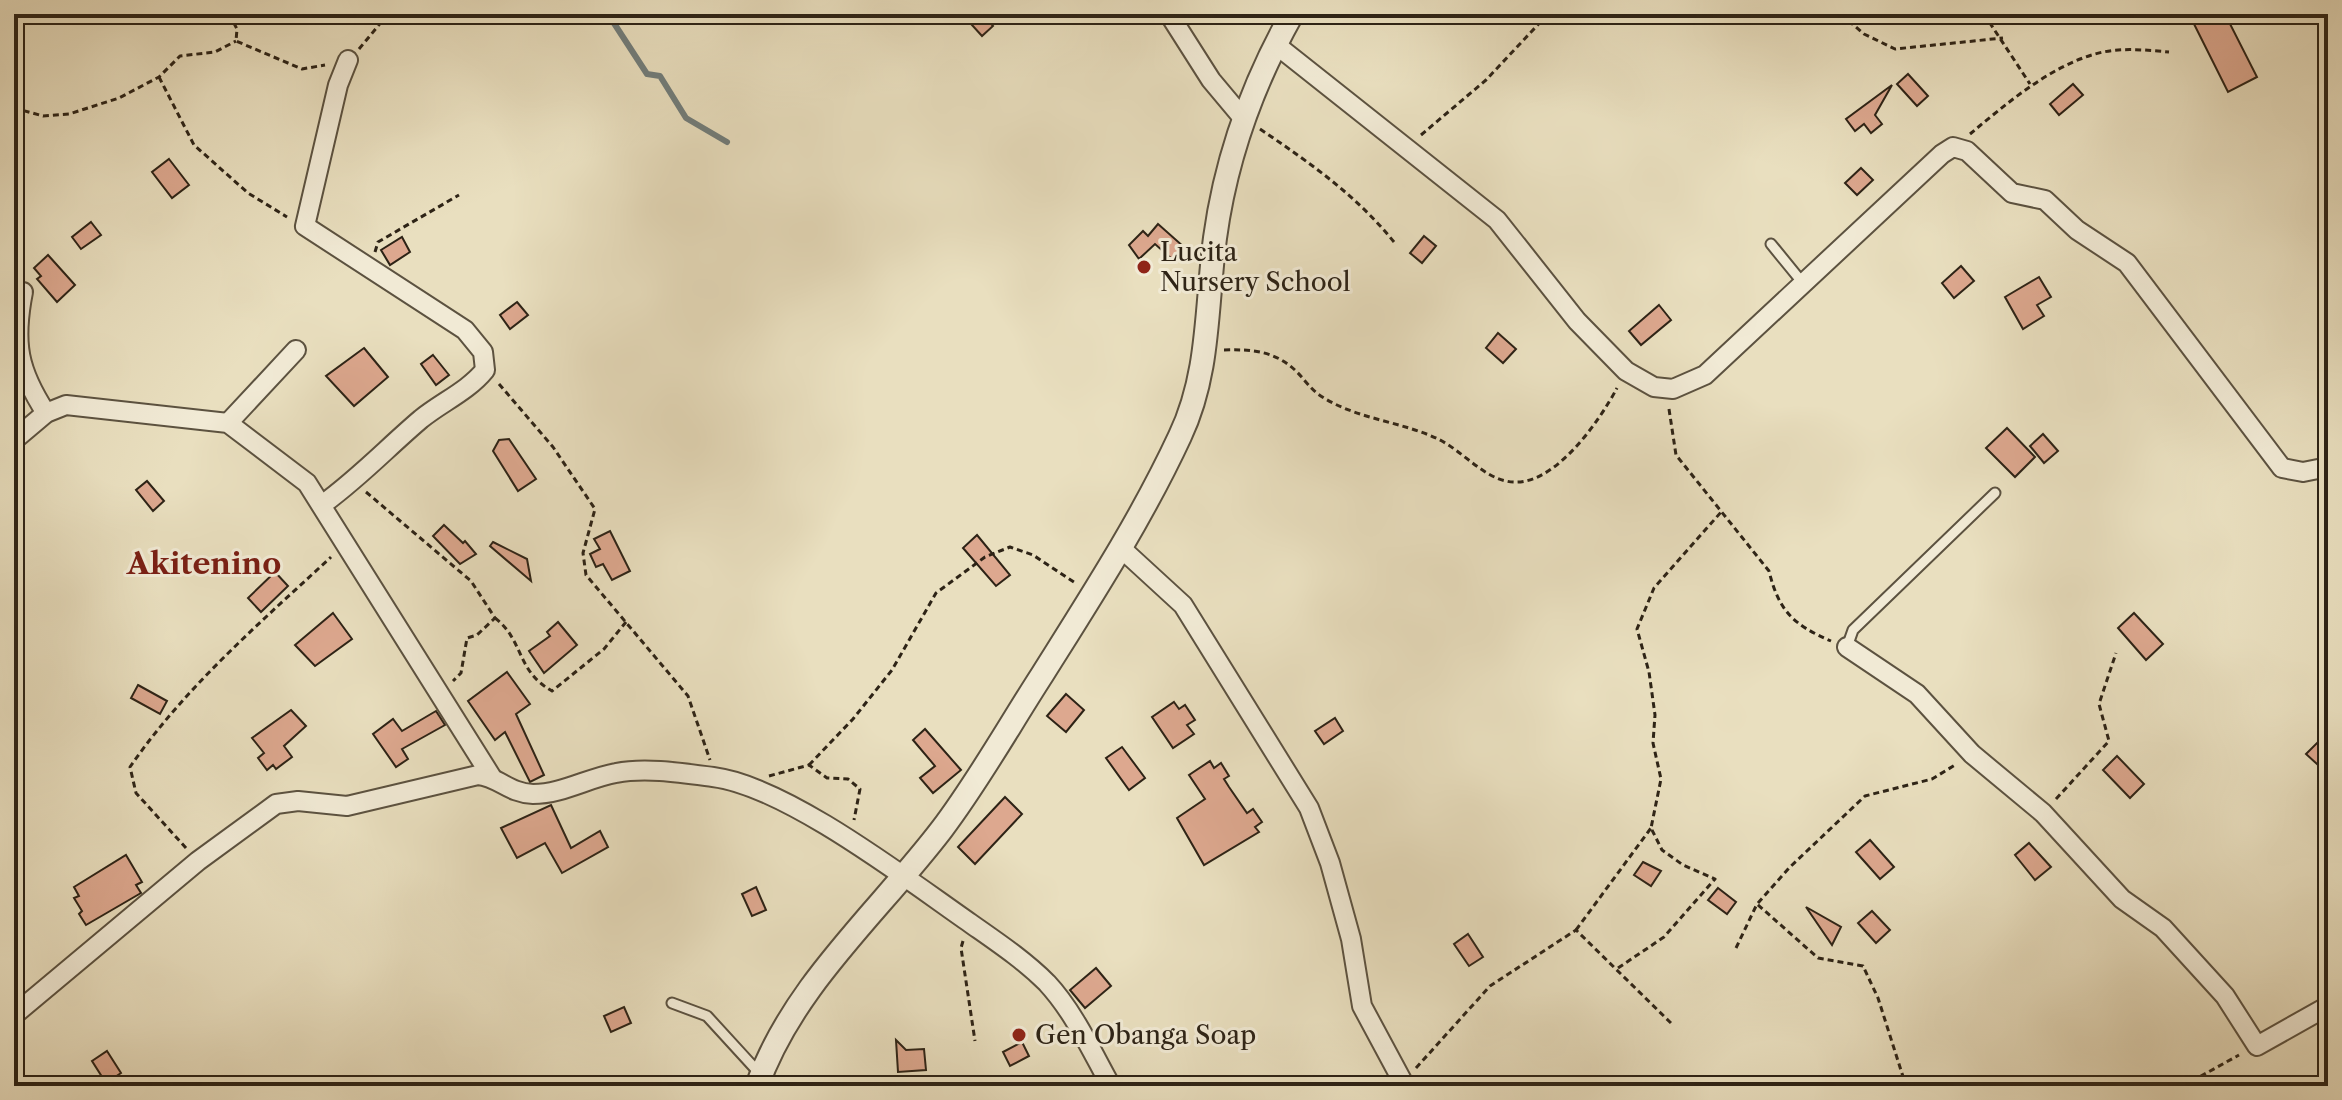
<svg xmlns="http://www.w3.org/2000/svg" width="2342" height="1100" font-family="'Libre Caslon Text',serif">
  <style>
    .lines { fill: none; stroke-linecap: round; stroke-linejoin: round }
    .stream { stroke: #717d7b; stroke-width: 6 }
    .building { fill: #dda88f; stroke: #2d2316; stroke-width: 2 }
    .service-casing { stroke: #5c5240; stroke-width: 13 }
    .minor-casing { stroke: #5c5240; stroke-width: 22 }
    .tertiary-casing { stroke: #5c5240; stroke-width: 26 }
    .path { stroke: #2d2316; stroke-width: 3; stroke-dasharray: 6 4; stroke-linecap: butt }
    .service { stroke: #f1ead5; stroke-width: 9 }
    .minor { stroke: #f1ead5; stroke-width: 18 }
    .tertiary { stroke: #f1ead5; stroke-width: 22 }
    .poi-dot { fill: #8f2418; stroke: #f1ead5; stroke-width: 3 }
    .labels { text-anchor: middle; stroke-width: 6; stroke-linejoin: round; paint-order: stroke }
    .poi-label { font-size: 26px; fill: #2d2316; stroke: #f1ead5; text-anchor: start }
    .quarter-label { font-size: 30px; font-weight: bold; fill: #7a1f14; stroke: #f1ead5 }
  </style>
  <rect width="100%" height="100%" fill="#e9dfbf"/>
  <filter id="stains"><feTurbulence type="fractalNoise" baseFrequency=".0025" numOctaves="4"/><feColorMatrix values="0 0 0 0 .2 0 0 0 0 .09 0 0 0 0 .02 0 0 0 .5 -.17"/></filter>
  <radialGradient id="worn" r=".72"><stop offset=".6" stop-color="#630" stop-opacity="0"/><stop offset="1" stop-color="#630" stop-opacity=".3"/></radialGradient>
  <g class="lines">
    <polyline class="stream" points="608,14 647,74 660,76 686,118 727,142"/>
  </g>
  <g class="building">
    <polygon points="962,14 983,14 993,26 982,36"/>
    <polygon points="2189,14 2225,14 2257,77 2228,92"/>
    <polygon points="1908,74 1928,96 1917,106 1897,84"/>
    <polygon points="2073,84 2083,95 2059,115 2050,104"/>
    <polygon points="1892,85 1875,115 1882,124 1871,133 1864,124 1855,131 1846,119"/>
    <polygon points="169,159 189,185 172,198 152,172"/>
    <polygon points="1861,168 1873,180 1857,195 1845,183"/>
    <polygon points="91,222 101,235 81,249 72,237"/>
    <polygon points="1158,224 1184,247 1173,260 1155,244 1139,259 1129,245 1143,231 1148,236"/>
    <polygon points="1424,236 1436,246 1422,263 1410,253"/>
    <polygon points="402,237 410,252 390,265 381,250"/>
    <polygon points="48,255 75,285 57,302 37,279 41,276 34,268"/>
    <polygon points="1961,266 1974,281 1954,298 1942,283"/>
    <polygon points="2039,277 2051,297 2037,305 2044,316 2023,329 2005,297"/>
    <polygon points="517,302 528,315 510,329 500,315"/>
    <polygon points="1659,305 1671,320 1641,345 1629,331"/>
    <polygon points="1498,333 1516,349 1503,363 1486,348"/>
    <polygon points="364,348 388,377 354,406 326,376"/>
    <polygon points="433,355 449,375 436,385 421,364"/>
    <polygon points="2007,428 2035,457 2015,477 1986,448"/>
    <polygon points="2043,434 2058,451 2044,463 2030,446"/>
    <polygon points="509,439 536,479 518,491 493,451 499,440"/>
    <polygon points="147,481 164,501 153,511 136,490"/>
    <polygon points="444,525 463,543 465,541 476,554 460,564 433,536"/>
    <polygon points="610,531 630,571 612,580 603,564 596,567 590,554 600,549 594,539"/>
    <polygon points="977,535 1010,575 996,586 963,548"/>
    <polygon points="493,542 527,559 531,581 490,546"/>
    <polygon points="275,572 288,586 261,612 248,598"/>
    <polygon points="333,613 352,639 315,666 295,645"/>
    <polygon points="2134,613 2163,644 2146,660 2118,628"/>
    <polygon points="558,622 577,645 544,673 529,651 550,636 547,632"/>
    <polygon points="507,672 530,704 516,714 544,775 530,782 505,732 495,740 468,701"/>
    <polygon points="138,685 167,701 160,714 131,698"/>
    <polygon points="1066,694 1084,710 1066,732 1047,716"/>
    <polygon points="1174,702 1179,709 1185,705 1195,720 1187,725 1194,734 1173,748 1152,717"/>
    <polygon points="291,710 306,726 284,746 292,757 276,769 273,765 267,770 258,758 264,753 252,738"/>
    <polygon points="436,711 445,725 402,749 408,759 396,767 373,734 393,719 402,731"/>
    <polygon points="1335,718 1343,731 1324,744 1315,731"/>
    <polygon points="925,729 961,770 933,793 920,778 935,766 913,740"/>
    <polygon points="2319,741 2328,749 2328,774 2306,754"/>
    <polygon points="1122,747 1145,778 1129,790 1106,758"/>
    <polygon points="2117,756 2144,784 2130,798 2103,770"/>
    <polygon points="1210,761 1214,768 1221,763 1229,776 1224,779 1229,787 1247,813 1253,809 1262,822 1255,827 1259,832 1204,865 1177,818 1205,799 1189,775"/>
    <polygon points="1005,797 1022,814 975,864 958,847"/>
    <polygon points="551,805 571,848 600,831 608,847 562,873 545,843 517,858 501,828"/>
    <polygon points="1870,840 1894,867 1880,879 1856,852"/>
    <polygon points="2029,843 2051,867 2035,880 2015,855"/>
    <polygon points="126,855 142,882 136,885 141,893 86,925 79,914 82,911 74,898 79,896 74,887"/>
    <polygon points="1643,862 1661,871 1651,886 1634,875"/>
    <polygon points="756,887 766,910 752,916 742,894"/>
    <polygon points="1718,888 1736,902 1727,914 1708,900"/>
    <polygon points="1806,907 1841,927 1832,945"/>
    <polygon points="1872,911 1890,930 1876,943 1858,923"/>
    <polygon points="1468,934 1483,957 1469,966 1454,944"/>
    <polygon points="1096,968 1111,986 1085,1008 1070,990"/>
    <polygon points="624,1007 631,1023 611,1032 604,1016"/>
    <polygon points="896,1040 906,1050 924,1049 926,1070 898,1072"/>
    <polygon points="1022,1042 1029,1056 1010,1066 1003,1052"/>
    <polygon points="107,1051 121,1073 106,1083 92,1061"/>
  </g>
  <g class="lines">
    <defs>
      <g id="service">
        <polyline points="1771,244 1802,282"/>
        <polyline points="1847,647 1853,630 1995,493"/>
        <polyline points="672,1003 707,1016 761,1075"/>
      </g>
      <g id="minor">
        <polyline points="1169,14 1211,80 1242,117"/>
        <polyline points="1275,44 1497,220 1577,321 1626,371 1654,387 1673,389 1705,375 1942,154 1953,147 1967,151 2012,193 2045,200 2077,230 2127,263 2282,468 2303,472 2328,467"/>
        <path d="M23,292C13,343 18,370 46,413"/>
        <polyline points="228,423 296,350"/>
        <polyline points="14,440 46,413 66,405 228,423 307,483 491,776"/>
        <path d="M323,504C359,478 388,447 421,419C442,402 468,391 485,370L483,352L465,330L305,226L338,85L348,60"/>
        <polyline points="1122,549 1183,605 1309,808 1330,863 1351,939 1362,1006 1405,1086"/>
        <polyline points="1847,647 1917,694 1972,754 2043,813 2122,899 2163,928 2225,996 2257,1046 2328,1006"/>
        <path d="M14,1015L198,861L276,804L298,801L347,806L478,775C499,777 508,793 533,794C562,794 588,778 616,773C645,767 683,773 713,777C786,786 908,880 970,923C997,942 1024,960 1047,983C1074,1012 1092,1052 1111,1086"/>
      </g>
      <path id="tertiary" d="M757,1086C793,985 878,913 942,829C979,780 1009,726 1042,675C1091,597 1141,520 1180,436C1210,373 1206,306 1215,238C1226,157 1252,85 1292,14"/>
    </defs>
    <use href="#service" class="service-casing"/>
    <use href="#minor" class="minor-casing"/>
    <use href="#tertiary" class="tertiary-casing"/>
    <g class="path">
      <polyline points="229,14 237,29 236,41 302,69 325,65"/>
      <polyline points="1841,14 1864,34 1895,49 2003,38"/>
      <polyline points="1984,14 2030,84"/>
      <polyline points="359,49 388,14"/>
      <polyline points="159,77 194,145 248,193 287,217"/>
      <polyline points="14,108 43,116 69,114 119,98 159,77 180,56 215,52 236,41"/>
      <path d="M1260,129C1310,163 1356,195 1394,242"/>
      <path d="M1970,134C2006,104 2049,67 2095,54C2119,47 2145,50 2169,52"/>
      <polyline points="1421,135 1486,80 1548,14"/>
      <polyline points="375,252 378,242 459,195"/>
      <path d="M1224,350C1252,349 1276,351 1297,372C1304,379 1310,388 1318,394C1353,419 1401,421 1438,439C1461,450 1482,476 1506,481C1551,492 1599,422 1617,388"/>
      <polyline points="499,384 553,447 595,509 583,553 586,575 688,696 710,760"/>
      <path d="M1669,409L1676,455L1769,571C1779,612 1794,625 1831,641"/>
      <polyline points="366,492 471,581 495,618 477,635 467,638 461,673 453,681"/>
      <path d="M495,618C524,640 516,671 552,691L604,649L626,622"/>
      <polyline points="809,765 853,719 892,670 936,593 985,557 1010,547 1033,555 1077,584"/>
      <polyline points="769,776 809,765 827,778 848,779 860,789 854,820"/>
      <polyline points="2056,799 2109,741 2099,704 2116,653"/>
      <path d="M186,848L136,793L130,767C185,687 261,622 331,557"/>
      <polyline points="1758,903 1790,867 1865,796 1932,779 1955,765"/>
      <polyline points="1576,930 1651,828"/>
      <polyline points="963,941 961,948 975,1041"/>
      <polyline points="1736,948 1757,904 1818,958 1863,966 1878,998 1906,1086"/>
      <polyline points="1618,968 1664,937 1715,879 1683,865 1662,850 1651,828 1661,779 1653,743 1655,715 1649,672 1637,629 1654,588 1722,511"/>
      <polyline points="1416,1068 1490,986 1576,930 1673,1025"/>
      <polyline points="2183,1086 2239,1055"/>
    </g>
    <use href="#service" class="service"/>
    <use href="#minor" class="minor"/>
    <use href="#tertiary" class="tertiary"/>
  </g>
  <g class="poi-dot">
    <circle cx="1144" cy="267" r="8"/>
    <circle cx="1019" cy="1035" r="8"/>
  </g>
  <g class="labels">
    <g class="poi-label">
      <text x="1160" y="261">Lucita<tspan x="1160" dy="30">Nursery School</tspan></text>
      <text x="1035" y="1044">Gen Obanga Soap</text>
    </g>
    <g class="quarter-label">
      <text x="204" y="574">Akitenino</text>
    </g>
  </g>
  <rect width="2342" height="1100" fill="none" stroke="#e9dfbf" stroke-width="48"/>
  <rect x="16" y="16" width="2310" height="1068" fill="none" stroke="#2d2316" stroke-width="4"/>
  <rect x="24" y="24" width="2294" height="1052" fill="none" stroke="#2d2316" stroke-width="2"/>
  <rect width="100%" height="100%" filter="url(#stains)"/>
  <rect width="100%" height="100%" fill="url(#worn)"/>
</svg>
